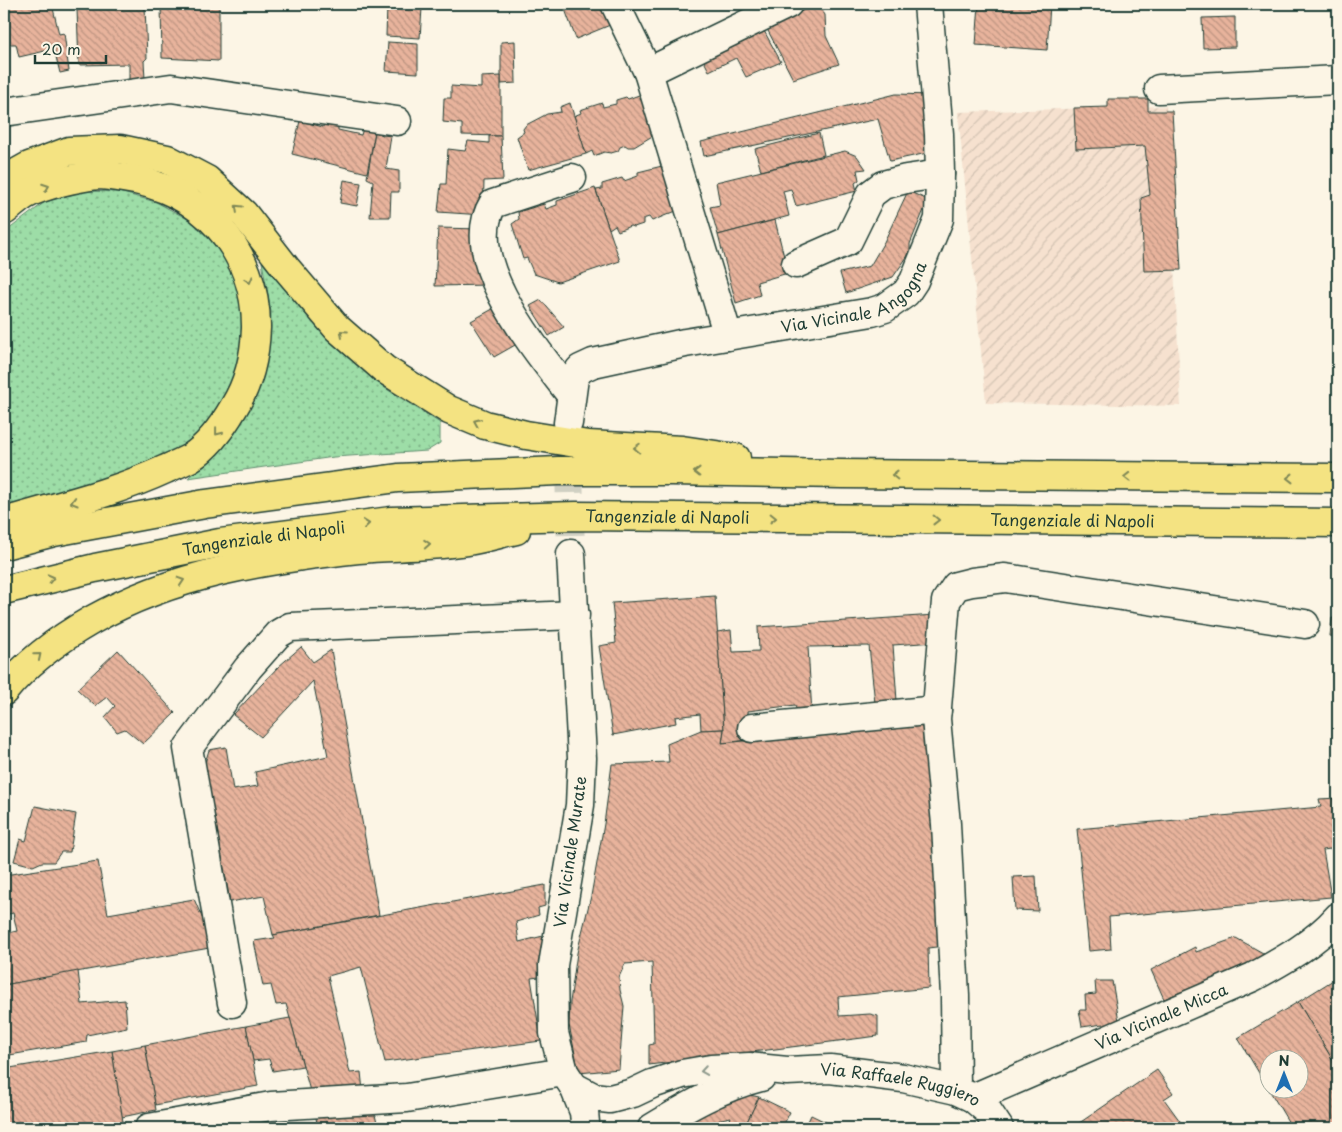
<svg xmlns="http://www.w3.org/2000/svg" width="1342" height="1132" font-family="'Playpen Sans',sans-serif">
  <style>
    .industrial { fill: url(#industrial-furrows) }
    .grass { fill: url(#grass-dots); stroke: #5e8d6e }
    .building { fill: url(#building-back-hatch); stroke: #1f3d34; fill-rule: evenodd }
    .lines { fill: none; stroke-linecap: round; stroke-linejoin: round }
    .minor-tunnel { stroke: #d0d0c2; stroke-width: 28; stroke-dasharray: 28 14; stroke-linecap: butt }
    .minor-casing { stroke: #1f3d34; stroke-width: 31 }
    .highway-casing { stroke: #1f3d34; stroke-width: 31 }
    .minor { stroke: #fcf5e5; stroke-width: 28 }
    .highway { stroke: #f4e382; stroke-width: 28 }
    .oneway { stroke: #7f8857 }
    .oneway2 { stroke: #8e998c }
    .labels { text-anchor: middle; stroke-width: 5; stroke-linejoin: round; paint-order: stroke }
    .street-label { font-size: 16px; fill: #1f3d34; stroke: #fcf5e5 }
  </style>
  <defs>
    <pattern id="industrial-furrows" width="10" height="10" patternUnits="userSpaceOnUse" patternTransform="scale(1.25)"><rect width="10" height="10" fill="#f6e1cf"/><path d="M-1 1l2-2M0 10L10 0M9 11l2-2" fill="none" stroke="#d2c2b2"/></pattern>
    <pattern id="grass-dots" width="8" height="8" patternUnits="userSpaceOnUse" patternTransform="scale(1.25)"><rect width="8" height="8" fill="#9ddda7"/><path d="M2 2h.1M6 6h.1" fill="none" stroke="#7fb489" stroke-width="1.8" stroke-linecap="round"/></pattern>
    <pattern id="building-back-hatch" width="6" height="6" patternUnits="userSpaceOnUse" patternTransform="scale(1.25)"><rect width="6" height="6" fill="#e8b39c"/><path d="M-1 5l2 2M0 0l6 6M5-1l2 2" fill="none" stroke="#bb9380"/></pattern>
  </defs>
  <rect width="100%" height="100%" fill="#fcf5e5"/>
  <filter id="ink" filterUnits="userSpaceOnUse"><feTurbulence type="fractalNoise" baseFrequency=".02" numOctaves="2"/><feDisplacementMap in="SourceGraphic" scale="10" xChannelSelector="R" yChannelSelector="G"/><feConvolveMatrix kernelMatrix="1 2 1 2 8 2 1 2 1" color-interpolation-filters="sRGB"/></filter>
  <g filter="url(#ink)">
    <polygon class="industrial" points="1166,106 1181,406 986,403 958,112"/>
    <g class="grass">
      <polygon points="85,191 119,192 156,202 199,225 225,259 241,295 245,328 236,378 205,430 162,462 4,508 4,233 45,202"/>
      <polygon points="262,262 343,352 385,388 440,423 440,443 427,451 334,457 188,478 234,435 252,405 262,381 268,356 271,312"/>
    </g>
    <g class="building">
      <polygon points="4,4 52,4 59,34 64,33 69,71 60,73 54,49 19,57 16,44 4,44"/>
      <polygon points="161,4 219,4 219,61 162,58"/>
      <polygon points="563,4 607,4 615,23 576,39"/>
      <polygon points="818,4 825,15 826,36 839,64 793,79 766,27"/>
      <polygon points="979,4 1050,4 1047,50 976,45"/>
      <polygon points="145,6 147,58 144,61 145,79 129,80 129,64 79,65 77,9"/>
      <polygon points="387,7 422,8 420,38 386,36"/>
      <polygon points="1235,17 1235,47 1203,48 1202,18"/>
      <polygon points="763,29 781,62 746,77 736,58 709,71 703,59"/>
      <polygon points="515,41 516,83 501,84 501,42"/>
      <polygon points="388,42 418,44 418,73 386,71"/>
      <polygon points="501,76 501,136 462,135 462,124 443,122 444,98 451,98 451,86 481,88 481,77"/>
      <polygon points="650,91 659,132 634,147 628,147 625,145 620,147 618,151 611,153 604,152 594,156 592,151 586,154 574,116 581,113 580,110 602,103 603,107 616,104 616,100 626,97 628,99"/>
      <polygon points="896,94 932,95 932,152 890,161 878,119 704,156 701,142"/>
      <polygon points="1108,99 1148,99 1148,111 1172,111 1181,270 1144,271 1141,198 1150,195 1145,146 1076,149 1074,108 1108,107"/>
      <polygon points="570,103 586,154 528,170 517,137 524,132 523,129 526,125 547,114 561,112 560,107"/>
      <polygon points="300,121 323,127 325,121 338,123 338,130 361,135 364,125 375,132 367,173 292,154"/>
      <polygon points="375,132 383,135 391,136 386,169 399,171 399,192 391,192 390,217 370,217 373,181 367,178"/>
      <polygon points="819,133 824,155 761,171 755,149"/>
      <polygon points="489,136 501,136 503,180 484,181 483,215 438,212 441,184 446,184 448,149 465,151 468,141 489,143"/>
      <polygon points="845,151 857,156 866,169 857,170 859,180 855,183 857,191 796,206 791,189 783,191 789,216 718,235 710,207 720,205 716,182"/>
      <polygon points="666,165 676,211 652,221 649,217 643,219 643,224 634,227 630,226 618,231 615,225 609,229 596,190 602,189 602,184 622,178 624,181 638,176 638,172"/>
      <polygon points="344,180 361,183 357,206 340,203"/>
      <polygon points="595,188 620,261 558,282 534,274 527,258 523,259 512,224 519,219 518,212 544,204 546,209 557,205 557,201"/>
      <polygon points="908,191 928,200 910,244 910,251 907,257 893,277 846,293 840,273 870,266 884,242"/>
      <polygon points="775,220 788,273 757,282 760,295 736,303 718,235"/>
      <polygon points="438,228 481,229 489,285 435,286"/>
      <polygon points="541,300 564,327 549,336 530,306"/>
      <polygon points="500,305 524,340 494,357 471,321"/>
      <polygon points="715,596 724,729 701,730 700,714 675,717 676,723 613,735 599,646 616,643 612,603"/>
      <polygon points="935,615 936,642 893,645 897,701 875,703 869,646 808,647 812,714 798,716 795,705 748,711 749,740 722,743 724,729 717,632 731,630 733,652 759,651 758,627"/>
      <polygon points="1332,618 1338,619 1338,637 1330,636"/>
      <polygon points="301,647 313,662 331,650 379,915 273,935 264,896 230,902 205,763 209,750 226,747 233,790 258,786 255,772 328,756 313,681 261,737 233,715 278,667"/>
      <polygon points="118,650 175,713 143,744 125,729 117,732 105,717 115,706 107,697 95,706 77,689"/>
      <polygon points="922,725 944,946 928,948 929,988 838,997 839,1016 870,1014 878,1016 878,1036 649,1065 649,1045 654,1044 652,962 625,964 619,977 620,990 624,1006 619,1069 579,1073 569,1025 570,1002 577,953 591,896 604,824 612,764 669,762 667,744 701,730 724,729 722,743"/>
      <polygon points="1338,798 1338,848 1323,850 1331,897 1109,917 1111,949 1089,951 1077,829 1321,807 1319,799"/>
      <polygon points="35,806 76,814 70,852 61,852 54,862 42,862 33,866 14,861 20,839 26,841"/>
      <polygon points="98,861 108,914 194,899 215,947 4,985 4,934 17,931 13,913 4,915 4,875"/>
      <polygon points="1036,876 1038,911 1015,910 1013,877"/>
      <polygon points="545,885 545,906 538,908 539,915 516,922 519,942 547,935 547,976 531,978 541,1041 385,1062 361,967 328,976 350,1073 361,1072 363,1091 310,1091 286,1004 276,1005 271,985 263,986 254,941 275,938 273,935"/>
      <polygon points="1236,938 1272,958 1189,996 1186,990 1164,999 1151,970 1195,947 1196,952"/>
      <polygon points="78,971 82,1004 125,1000 127,1027 87,1035 86,1042 4,1056 4,985"/>
      <polygon points="1338,977 1338,1069 1298,1002"/>
      <polygon points="1095,981 1112,981 1119,1021 1104,1035 1103,1024 1082,1027 1079,1010 1086,1010 1085,995 1096,994"/>
      <path d="M1298,1002L1338,1069V1128H1292L1238,1038ZM1270,1060H1300V1090H1270Z"/>
      <polygon points="290,1018 303,1066 273,1071 269,1059 253,1061 246,1026"/>
      <polygon points="246,1026 258,1086 155,1105 145,1045"/>
      <polygon points="145,1045 156,1110 122,1117 112,1051"/>
      <polygon points="112,1051 124,1128 4,1128 4,1069"/>
      <polygon points="1157,1070 1173,1093 1164,1099 1185,1128 1072,1128"/>
      <polygon points="749,1095 759,1097 744,1128 727,1128 731,1117 721,1119 709,1128 681,1128 700,1114 721,1104"/>
      <polygon points="759,1097 790,1112 782,1128 744,1128"/>
      <polygon points="374,1110 378,1128 318,1128 315,1113"/>
      <polygon points="811,1115 838,1128 805,1128"/>
      <polygon points="241,1122 242,1128 187,1128"/>
    </g>
    <g class="lines">
      <polyline class="minor-tunnel" points="568,423 571,554"/>
      <defs>
        <g id="minor">
          <polyline points="615,4 648,72"/>
          <polyline points="1159,89 1338,80"/>
          <polyline points="4,112 171,88 397,121"/>
          <polyline points="796,264 848,241 871,194 883,185 906,179 940,174"/>
          <polyline points="728,336 648,72 788,4"/>
          <path d="M571,395C538,352 459,259 493,204L572,178"/>
          <path id="s1" d="M568,423L574,378L580,369L593,363L685,343L872,312L885,308L906,293L914,281L939,219L940,174L939,134L928,4"/>
          <polyline points="571,554 582,758 580,805 553,965 554,1033 564,1072 574,1087 584,1112 585,1123"/>
          <polyline points="752,728 937,710"/>
          <polyline points="232,1003 188,748 248,668 278,634 290,627 575,615"/>
          <path id="s2" d="M574,1087L593,1097L610,1099L633,1093L652,1084L682,1074L711,1069L749,1067L787,1071L830,1069L903,1078L956,1090L973,1098L987,1110L999,1128"/>
          <polyline points="956,1090 955,996 946,824 936,719 946,601 956,586 972,582 1005,578 1305,624"/>
          <path id="s3" d="M973,1098L1253,977C1284,960 1315,943 1338,917"/>
          <polyline points="149,1128 271,1106 407,1098 564,1072"/>
          <path d="M652,1128C687,1107 721,1087 761,1077"/>
        </g>
        <g id="highway">
          <polyline points="4,180 29,166 69,151 120,149 167,159 207,180 244,214 286,268 337,328 384,369 449,410 485,425 526,435 588,445 682,450 736,458"/>
          <path d="M4,211C11,206 18,199 25,195C43,185 78,177 98,175C106,175 116,177 124,178C201,188 257,250 256,328C255,357 249,383 234,407C223,426 209,446 190,458C182,462 173,466 166,469C114,493 58,506 4,522"/>
          <polyline points="4,545 54,532 205,504 398,478 558,471 671,471 841,474 1338,478"/>
          <path id="s4" d="M4,590L95,568L220,543L391,521L576,516L1338,523"/>
          <path d="M4,691C28,661 59,639 92,620C173,574 266,559 358,549C392,546 426,547 460,542C479,540 497,534 516,530"/>
        </g>
      </defs>
      <use href="#minor" class="minor-casing"/>
      <use href="#highway" class="highway-casing"/>
      <use href="#minor" class="minor"/>
      <use href="#highway" class="highway"/>
    </g>
    <defs><path id="oneway-chevron" d="M-2-3.5L2.5 0L-2 3.5" fill="none" stroke-width="1.6" stroke-linecap="round" stroke-linejoin="round" transform="scale(1.25)"/></defs>
    <g class="oneway">
      <use href="#oneway-chevron" transform="translate(46 187) rotate(-20)"/>
      <use href="#oneway-chevron" transform="translate(238 208) rotate(-137)"/>
      <use href="#oneway-chevron" transform="translate(249 280) rotate(73)"/>
      <use href="#oneway-chevron" transform="translate(343 333) rotate(-138)"/>
      <use href="#oneway-chevron" transform="translate(477 422) rotate(-157)"/>
      <use href="#oneway-chevron" transform="translate(218 432) rotate(128)"/>
      <use href="#oneway-chevron" transform="translate(637 448) rotate(-177)"/>
      <use href="#oneway-chevron" transform="translate(697 472) rotate(-179)"/>
      <use href="#oneway-chevron" transform="translate(895 475) rotate(-179)"/>
      <use href="#oneway-chevron" transform="translate(1127 477) rotate(-180)"/>
      <use href="#oneway-chevron" transform="translate(1290 478) rotate(-180)"/>
      <use href="#oneway-chevron" transform="translate(74 502) rotate(164)"/>
      <use href="#oneway-chevron" transform="translate(773 518) rotate(1)"/>
      <use href="#oneway-chevron" transform="translate(936 520) rotate(1)"/>
      <use href="#oneway-chevron" transform="translate(366 524) rotate(-6)"/>
      <use href="#oneway-chevron" transform="translate(427 544) rotate(-4)"/>
      <use href="#oneway-chevron" transform="translate(51 578) rotate(-14)"/>
      <use href="#oneway-chevron" transform="translate(181 581) rotate(-18)"/>
      <use href="#oneway-chevron" transform="translate(38 656) rotate(-40)"/>
    </g>
    <use class="oneway2" href="#oneway-chevron" transform="translate(704 1071) rotate(171)"/>
  </g>
  <g class="labels">
    <g class="street-label">
      <text dy="6" stroke="none"><textPath href="#s1" startOffset="345">Via Vicinale Angogna</textPath></text>
      <text dy="6" stroke="none"><textPath href="#s4" startOffset="670">Tangenziale di Napoli</textPath></text>
      <text dy="6" stroke="none"><textPath href="#s4" startOffset="1075">Tangenziale di Napoli</textPath></text>
      <text dy="6" stroke="none"><textPath href="#s4" startOffset="265">Tangenziale di Napoli</textPath></text>
      <text transform="translate(570 852) rotate(-82)" y="6">Via Vicinale Murate</text>
      <text dy="6" stroke="none"><textPath href="#s3" startOffset="205">Via Vicinale Micca</textPath></text>
      <text dy="6" stroke="none"><textPath href="#s2" startOffset="336">Via Raffaele Ruggiero</textPath></text>
    </g>
  </g>
  <rect width="1342" height="1132" fill="none" stroke="#fcf5e5" stroke-width="20"/>
  <rect x="10" y="10" width="1322" height="1112" fill="none" stroke="#1f3d34" stroke-width="2" filter="url(#ink)"/>
  <g transform="translate(1284 1074)"><circle r="24" fill="#fcf5e5" stroke="#a4ab9e"/>
  <path d="M0-4L9 19L0 12L-9 19Z" fill="#1f6fb2"/>
  <text y="-8" font-size="14" font-weight="bold" text-anchor="middle" fill="#1f3d34">N</text>
  </g>
  <path d="M35 55v8h71v-8" fill="none" stroke="#1f3d34" stroke-width="2.5"/>
  <text x="42" y="55" font-size="15" fill="#1f3d34" stroke="#fcf5e5" stroke-width="4" paint-order="stroke">20 m</text>
</svg>
